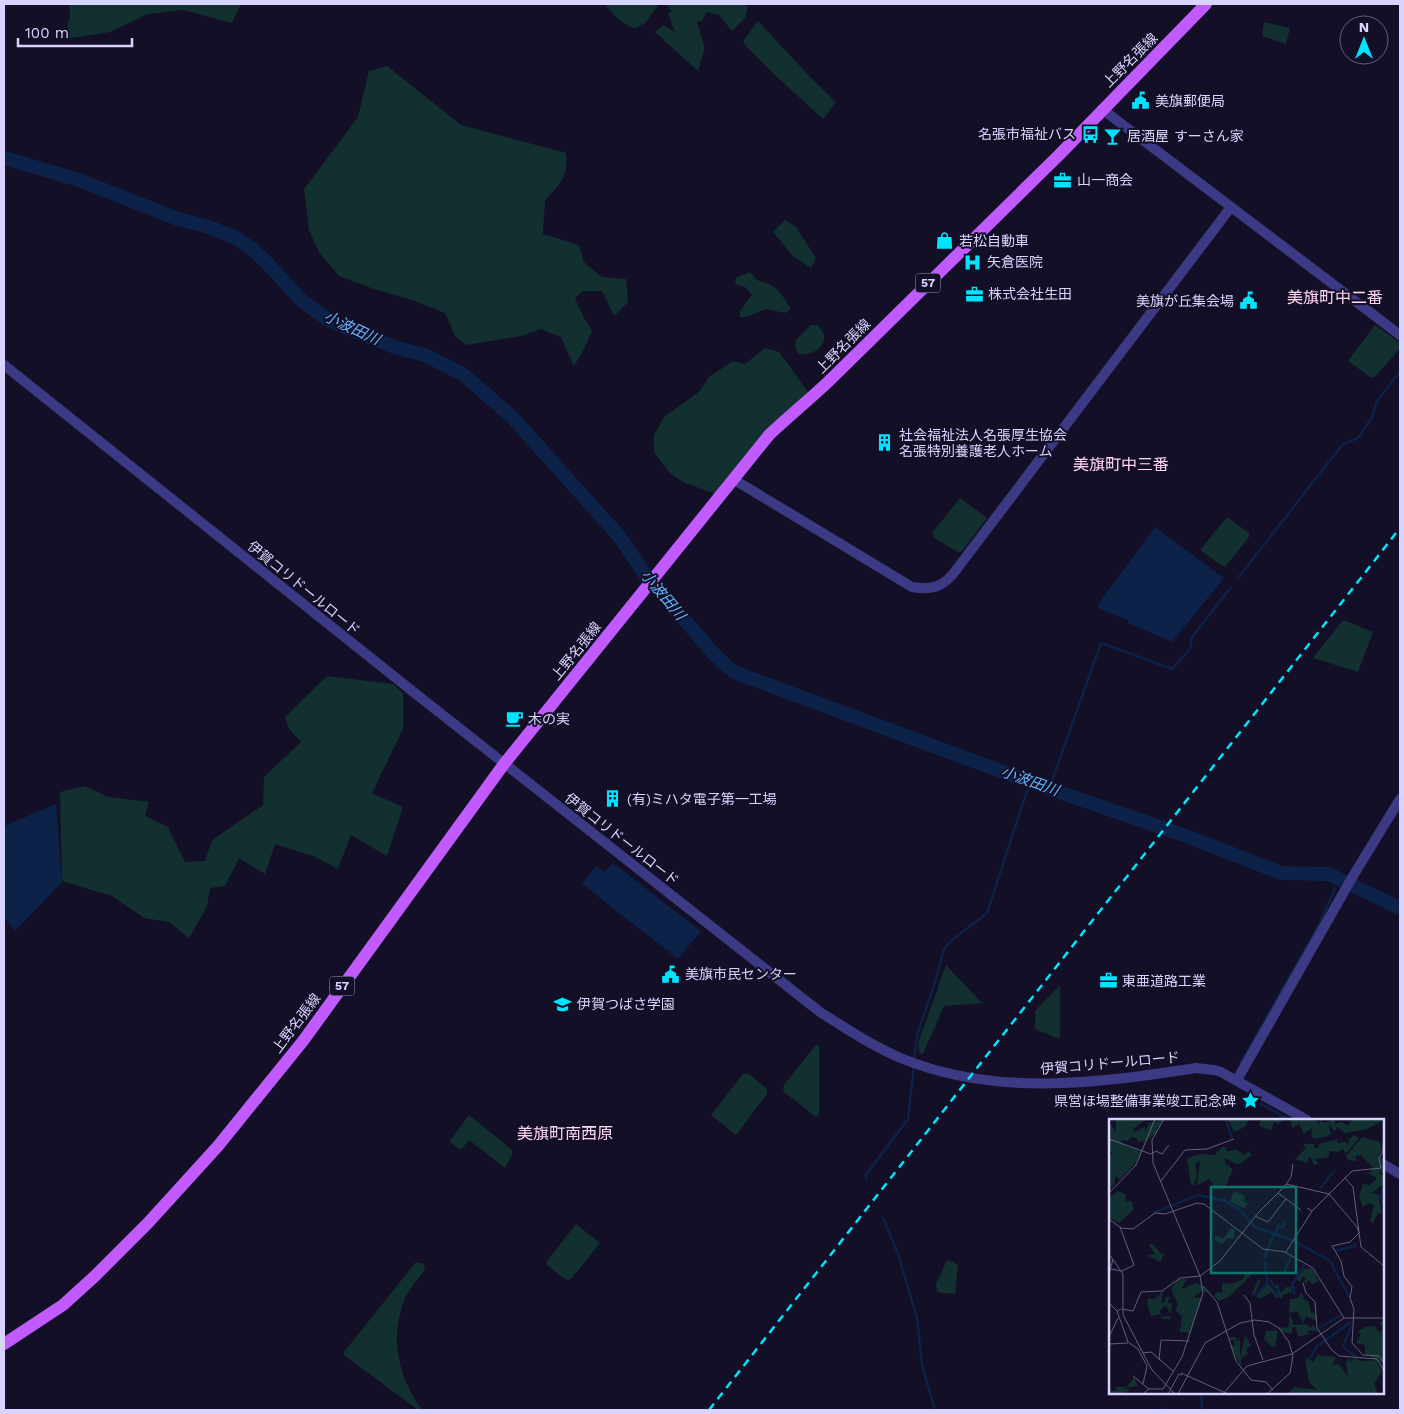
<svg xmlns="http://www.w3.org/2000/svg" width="1404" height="1414" font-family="'Work Sans','Noto Sans JP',sans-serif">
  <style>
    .green { fill: #12302f }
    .water { fill: #0c2248 }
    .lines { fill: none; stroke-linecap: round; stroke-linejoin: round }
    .stream { stroke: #0c2248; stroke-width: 2.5 }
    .river { stroke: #0c2248; stroke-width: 14 }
    .minor { stroke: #3d3a85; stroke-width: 10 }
    .major { stroke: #c25bff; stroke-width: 12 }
    .rail { stroke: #00e5ff; stroke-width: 2.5; stroke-dasharray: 8 6; stroke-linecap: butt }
    .labels { text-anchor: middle; stroke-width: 4; stroke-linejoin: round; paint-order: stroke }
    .shield { fill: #130f26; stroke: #9e99be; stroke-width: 1 }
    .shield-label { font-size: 12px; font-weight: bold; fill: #d9d4ff }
    .street-label { font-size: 14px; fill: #d9d4ff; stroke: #130f26 }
    .poi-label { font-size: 14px; fill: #d9d4ff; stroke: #130f26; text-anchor: start }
    .water-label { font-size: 15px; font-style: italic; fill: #62b6ff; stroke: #130f26 }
    .quarter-label { font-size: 16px; fill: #ffd6f0; stroke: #130f26 }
    .inset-river { fill: none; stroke: #0c2248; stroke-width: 2.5 }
    .inset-road { fill: none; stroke: #625e7d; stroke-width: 1 }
    .view { fill: #0f766e; fill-opacity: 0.15; stroke: #0f766e; stroke-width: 2.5 }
    .inset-edge { fill: none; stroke: #d9d4ff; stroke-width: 2.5 }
  </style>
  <rect width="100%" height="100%" fill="#130f26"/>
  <g class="green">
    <polygon points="69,4 241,4 232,23 183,10 148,14 110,32 65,39 70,16"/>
    <polygon points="604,4 745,4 748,7 745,18 732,31 719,15 707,12 702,21 697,22 705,48 698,71 655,32 664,25 675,32 668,14 672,11 667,5 659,4 645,23 634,29 619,20"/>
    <polygon points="758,21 812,79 836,102 823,119 776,76 746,46 743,41"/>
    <polygon points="1264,22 1290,28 1286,44 1262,36"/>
    <path d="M387,66L461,125L566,153C569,176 560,185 545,200L543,234L579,245L584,262L602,277L626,279L628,302L614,316L602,291H583L575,298L583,316L592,331L584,349L574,366L561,337L541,329L522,336L466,345L455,336L445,313L415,301L371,288L339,276L319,252L309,230L304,189L358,117L369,71Z"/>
    <polygon points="785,220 796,227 816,258 811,268 793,256 773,232"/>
    <polygon points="750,272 757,280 771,285 780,292 791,309 785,313 766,309 746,317 740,317 740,311 752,295 745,287 735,284 736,278"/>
    <path d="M811,325H818C820,329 824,332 824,336C826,349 809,356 798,354L795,347L796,340Z"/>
    <polygon points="1375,325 1400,343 1400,348 1375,377 1370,377 1348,361"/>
    <polygon points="765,348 779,352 811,396 715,494 683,482 669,472 654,452 654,435 664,417 700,391 709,377 733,361 745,364"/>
    <polygon points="960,498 987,518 962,551 958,552 934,538 933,532"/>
    <polygon points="1227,517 1249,533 1249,537 1226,566 1222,566 1200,550"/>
    <polygon points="1343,620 1373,632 1358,672 1313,658"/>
    <polygon points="327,676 393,684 403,693 403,729 372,793 403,807 387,856 351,835 338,869 313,856 275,844 265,874 239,858 225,886 210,888 207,907 189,938 169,922 144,918 112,896 62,881 60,792 85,786 108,797 149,802 145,816 168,827 185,862 205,861 212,840 263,805 264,777 301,742 289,729 285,717"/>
    <polygon points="946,965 982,1003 944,1006 923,1054 920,1054 918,1043"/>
    <polygon points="1060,985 1060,1039 1035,1029 1035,1011"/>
    <polygon points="819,1045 819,1115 816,1117 783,1091 784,1085 815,1046"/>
    <polygon points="743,1074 749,1074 767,1089 767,1094 736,1135 711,1115"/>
    <polygon points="469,1115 512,1150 512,1155 505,1168 469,1140 461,1150 449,1142"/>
    <polygon points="576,1224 600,1243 571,1279 566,1280 547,1265 547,1261"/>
    <polygon points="947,1260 954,1262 958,1266 955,1294 941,1293 937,1291 936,1284"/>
    <path d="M416,1262L424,1264L425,1269C418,1279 409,1289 404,1301C389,1340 399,1378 422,1410H418L344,1355V1352Z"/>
  </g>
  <g class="water">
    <polygon points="1155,527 1224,578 1172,642 1128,623 1128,620 1099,609 1098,604"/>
    <polygon points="56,804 62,882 15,931 4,917 4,826"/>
    <polygon points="613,863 701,931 678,959 582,884 596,866 605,872"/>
  </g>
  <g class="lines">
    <g class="stream">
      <polyline points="1238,578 1342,445 1359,437 1372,417 1377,401 1400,372"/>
      <polyline points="1049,789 1101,643 1172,669 1190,649 1192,637 1231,587"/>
      <polyline points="914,1061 917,1035 935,982 944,949 952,940 987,913 1030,782"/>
      <polyline points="1240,1064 1320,923 1335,888"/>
      <polyline points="1261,1104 1290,1120"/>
      <polyline points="867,1179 865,1176 908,1119 914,1066"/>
      <polyline points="883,1218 898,1254 917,1318 922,1365 935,1410"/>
      <polyline points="1201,1393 1202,1410"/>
      <polyline points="1163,1410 1165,1408 1168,1410"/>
    </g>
    <polyline class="river" points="4,158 79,180 178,219 209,227 236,238 252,249 266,262 302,301 330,321 397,348 425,355 464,375 513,418 619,536 644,573 714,654 729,668 739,674 1030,782 1189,837 1281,873 1328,874 1400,908"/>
    <g class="minor">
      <polyline points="1102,109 1400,335"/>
      <path d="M4,365L416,694L820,1012C847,1029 874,1047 903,1059C997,1097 1099,1083 1196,1068L1214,1070L1221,1072L1307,1120"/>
      <path d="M733,479L912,587C930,590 941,588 953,574L1231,207"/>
      <polyline points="1237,1080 1353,876 1400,799"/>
      <polyline points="1383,1164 1400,1174"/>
    </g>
    <path class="major" d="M4,1344L63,1305L95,1276L148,1223L218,1146L303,1041L504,764L769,435C789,416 809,400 829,381L1059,155L1206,4"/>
    <polyline class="rail" points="709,1410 1400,528"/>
  </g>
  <defs>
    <symbol id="civic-bare" viewBox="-9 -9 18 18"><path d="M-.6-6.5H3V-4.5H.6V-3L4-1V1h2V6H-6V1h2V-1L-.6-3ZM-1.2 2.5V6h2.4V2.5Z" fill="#00e5ff" stroke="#130f26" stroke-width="2.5" paint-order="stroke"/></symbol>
    <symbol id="bus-bare" viewBox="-9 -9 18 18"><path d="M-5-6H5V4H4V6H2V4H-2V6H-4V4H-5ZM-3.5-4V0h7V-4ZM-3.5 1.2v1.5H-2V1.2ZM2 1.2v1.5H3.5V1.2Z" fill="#00e5ff" stroke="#130f26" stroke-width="2.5" paint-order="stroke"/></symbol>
    <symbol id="bar-bare" viewBox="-9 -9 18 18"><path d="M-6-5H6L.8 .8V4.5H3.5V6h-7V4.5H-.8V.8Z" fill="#00e5ff" stroke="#130f26" stroke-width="2.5" paint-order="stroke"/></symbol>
    <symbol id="office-bare" viewBox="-9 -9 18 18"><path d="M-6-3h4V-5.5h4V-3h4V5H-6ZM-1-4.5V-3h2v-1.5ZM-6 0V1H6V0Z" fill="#00e5ff" stroke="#130f26" stroke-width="2.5" paint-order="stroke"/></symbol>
    <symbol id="shop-bare" viewBox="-9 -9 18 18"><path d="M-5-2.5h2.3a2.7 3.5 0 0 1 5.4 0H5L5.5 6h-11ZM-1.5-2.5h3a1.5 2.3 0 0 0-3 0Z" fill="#00e5ff" stroke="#130f26" stroke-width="2.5" paint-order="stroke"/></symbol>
    <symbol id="hospital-bare" viewBox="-9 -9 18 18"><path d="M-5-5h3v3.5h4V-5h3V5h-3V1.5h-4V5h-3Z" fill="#00e5ff" stroke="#130f26" stroke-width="2.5" paint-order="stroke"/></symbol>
    <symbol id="building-bare" viewBox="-9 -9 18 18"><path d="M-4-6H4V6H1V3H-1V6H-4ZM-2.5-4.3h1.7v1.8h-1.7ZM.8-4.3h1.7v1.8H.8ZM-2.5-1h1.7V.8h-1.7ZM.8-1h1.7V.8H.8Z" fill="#00e5ff" stroke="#130f26" stroke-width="2.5" paint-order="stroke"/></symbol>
    <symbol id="cafe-bare" viewBox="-9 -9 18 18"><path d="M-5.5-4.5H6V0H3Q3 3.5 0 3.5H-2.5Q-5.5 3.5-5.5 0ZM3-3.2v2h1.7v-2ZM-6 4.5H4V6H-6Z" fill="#00e5ff" stroke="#130f26" stroke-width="2.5" paint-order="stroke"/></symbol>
    <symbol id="school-bare" viewBox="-9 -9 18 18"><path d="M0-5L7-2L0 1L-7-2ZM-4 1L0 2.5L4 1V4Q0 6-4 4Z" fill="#00e5ff" stroke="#130f26" stroke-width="2.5" paint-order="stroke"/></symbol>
    <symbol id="sight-bare" viewBox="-9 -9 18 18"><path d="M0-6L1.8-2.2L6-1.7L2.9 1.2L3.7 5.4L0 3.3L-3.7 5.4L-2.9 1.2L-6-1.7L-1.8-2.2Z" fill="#00e5ff" stroke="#130f26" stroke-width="2.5" paint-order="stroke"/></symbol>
  </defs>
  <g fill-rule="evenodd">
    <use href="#civic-bare" x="1128" y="88" width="25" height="25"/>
    <use href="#bus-bare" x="1078" y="122" width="25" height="25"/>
    <use href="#bar-bare" x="1100" y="124" width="25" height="25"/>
    <use href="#office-bare" x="1050" y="168" width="25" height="25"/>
    <use href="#shop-bare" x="932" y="228" width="25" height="25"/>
    <use href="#hospital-bare" x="960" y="250" width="25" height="25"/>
    <use href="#office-bare" x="962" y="282" width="25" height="25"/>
    <use href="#civic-bare" x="1236" y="288" width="25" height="25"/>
    <use href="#building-bare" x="872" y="430" width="25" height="25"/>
    <use href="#cafe-bare" x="502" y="706" width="25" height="25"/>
    <use href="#building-bare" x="600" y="786" width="25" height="25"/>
    <use href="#civic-bare" x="658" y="962" width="25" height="25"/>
    <use href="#office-bare" x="1096" y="968" width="25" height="25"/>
    <use href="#school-bare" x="550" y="992" width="25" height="25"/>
    <use href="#sight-bare" x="1238" y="1088" width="25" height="25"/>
  </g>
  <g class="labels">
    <g class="shield">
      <rect x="915.5" y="273.5" width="25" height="19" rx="4"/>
      <rect x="329.5" y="976.5" width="25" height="19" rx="4"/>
    </g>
    <g class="shield-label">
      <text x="928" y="287">57</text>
      <text x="342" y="990">57</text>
    </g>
    <g class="street-label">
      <text transform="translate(1130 60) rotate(-45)" y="5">上野名張線</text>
      <text transform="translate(843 346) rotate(-45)" y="5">上野名張線</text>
      <text transform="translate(304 588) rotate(39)" y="5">伊賀コリドールロード</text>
      <text transform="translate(576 651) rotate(-51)" y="5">上野名張線</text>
      <text transform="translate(622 839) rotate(38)" y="5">伊賀コリドールロード</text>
      <text transform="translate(296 1023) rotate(-53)" y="5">上野名張線</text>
      <text transform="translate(1110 1063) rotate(-5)" y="5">伊賀コリドールロード</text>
    </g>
    <g class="poi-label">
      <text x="1155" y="106">美旗郵便局</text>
      <text x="1076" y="139" text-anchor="end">名張市福祉バス</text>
      <text x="1127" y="141">居酒屋 すーさん家</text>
      <text x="1077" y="185">山一商会</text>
      <text x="959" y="246">若松自動車</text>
      <text x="987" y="267">矢倉医院</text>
      <text x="988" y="299">株式会社生田</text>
      <text x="1234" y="306" text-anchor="end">美旗が丘集会場</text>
      <text x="899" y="440">社会福祉法人名張厚生協会<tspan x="899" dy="16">名張特別養護老人ホーム</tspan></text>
      <text x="528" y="724">木の実</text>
      <text x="627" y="804">(有)ミハタ電子第一工場</text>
      <text x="685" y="979">美旗市民センター</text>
      <text x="1122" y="986">東亜道路工業</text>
      <text x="577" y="1009">伊賀つばさ学園</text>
      <text x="1236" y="1106" text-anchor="end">県営ほ場整備事業竣工記念碑</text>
    </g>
    <g class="water-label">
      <text transform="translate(352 328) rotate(25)" y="5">小波田川</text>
      <text transform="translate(663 595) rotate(50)" y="5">小波田川</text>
      <text transform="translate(1030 781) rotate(20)" y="5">小波田川</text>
    </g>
    <g class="quarter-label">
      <text x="1335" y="303">美旗町中二番</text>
      <text x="1121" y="470">美旗町中三番</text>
      <text x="565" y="1139">美旗町南西原</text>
    </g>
  </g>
  <g transform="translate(1109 1119)">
    <rect width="275" height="275" fill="#130f26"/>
    <path d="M7,0H38L24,10L26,13L36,8V13L40,4L53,1L51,8H47L49,12L37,22L28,23V19L22,18L19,22L13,21L12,24L33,33L26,45L10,61L7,56L5,66L0,71V37L4,34L0,31V3L7,13ZM119,0H140L136,8L125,13ZM152,0H177L169,5L165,3L162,12L150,6ZM181,0H206L210,5L212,1L215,4L225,0L227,5L232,2L239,7L243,0L275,1L258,10L236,14L228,8L226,13L219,5L222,15L208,20L202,18L203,9L195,15L190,5L183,9ZM245,16L250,19L237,35L234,30L228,33L220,32V38L206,40L210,45L205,46L201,37L198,44L186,40L198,28H195V25H206L205,29H209L210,25L228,20L229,24L236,23L240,26L239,21ZM253,18L271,23L273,32L269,36L275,41L274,54L269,53L274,57V66L262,74L269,75L273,94H269L264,104L261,102L265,86L260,84L254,88L250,78L254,65L261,66L268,59L256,53H262L264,49L252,36L246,37L248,42L239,41L237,37ZM115,27L118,32L128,31L135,36L140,32L143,36L129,46L116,39V44L124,50L116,69L106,70L101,60L88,66L91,43L86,44L88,56L85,66H82L78,39L91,35L105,36ZM9,72L17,76L16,83L22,82L25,90L10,104L0,98V78ZM125,72L136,77L135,82L140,86H137V90L121,83ZM122,109L126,110L125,120L119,119L113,125L106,121V116L114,120ZM43,124L52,135L55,134L52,143L37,136L46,135L40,126ZM203,149L210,162L203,165L199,161L198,164L193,163L197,160L194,157L191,163L186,160L195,150ZM137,154L143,155L120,178L110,182L105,177L108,173L113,174V164L121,165L133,161ZM150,158L151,164L145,176L151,174L159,165L169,175L165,166H169L172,174L177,168L183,169V173L174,176L173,181L171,178L166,179L163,173L151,180L143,175ZM69,160H77L73,170L86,164L93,166L99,174L94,172L84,178L92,179L81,214L71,213L73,198L66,191L69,186L62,170ZM55,171L52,183L55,184L57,178H62L59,181L60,185L63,184L62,192L61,195L57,186L50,192L54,198L62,197L61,200H53L52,195L42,197L38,185L39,180H46ZM191,174L195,177L194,180L199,182L202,193L207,194V202L197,197L194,204L188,192L180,194L181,180L190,179ZM181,195L185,206L197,205L202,209L204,205L209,213L198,211L200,215L189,218L187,208L183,209V214L174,213L169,208L179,209ZM270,203H275V242L272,244L256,235V226L247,224L252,215L249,212L256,208L266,207L270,214L274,209ZM167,211L169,213L166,228L162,227L155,220L157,212ZM136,216L142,226L137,231L139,234L132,240V247L121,227L126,226L125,221H120L121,218H128L127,222L131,220V239ZM209,236L227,238L223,246L230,245L239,258L237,243L241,239L242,243L245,239L252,242L267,241L273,252L265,265L269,275H179L185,268L208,271L200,263L196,241L199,239L204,243ZM25,258L29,267L14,269L21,271L14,275H0V272L8,271L7,268H18Z" fill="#12302f"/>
    <path class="inset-river" d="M117,0L123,20M275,67L271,77L275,88M211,70L224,53M44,94L89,76L116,82L131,91L146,108L183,121L221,142L241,179M166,116L169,107L173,108L177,103M227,132L246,127L245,123M155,139L165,115M175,154L182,137M160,160L169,172L166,178M185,176V169L182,168L195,146M147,177L158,164L156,142M242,207L234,228L249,239M210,209L232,196M201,240L208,227L242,203"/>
    <path class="inset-road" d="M0,20L42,35L47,32L53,35L60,26M236,59L244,68L252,128L275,147M51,63L76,31L98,30L125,20M177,65L220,75L248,108L250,114L241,123L223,127L232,142L235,157L243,168L241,179L245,190L243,224L254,236L270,237L275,244M0,74L27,46L46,0M169,74L192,91M198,89L203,92L243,52L272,49L270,39L274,32L275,3M146,97L159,103L177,80M0,100L12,109L24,110L46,94L56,95L88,84L95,85L154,130L176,133L204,149L235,199M177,133L203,92M0,135L14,155V196L43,251L66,275M2,150L13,152L25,146L11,108M0,155L4,140M194,164L197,174L206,183L208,209L222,230L230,237L268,240L275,252M94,167L108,183L127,242L142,261L157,263L164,271M135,176L141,184L145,216L154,241M0,184L8,192L12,190M13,190L24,192L32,173L53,172L71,159L91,157L44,44L43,21L55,0M8,192L19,223L29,230L38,247L34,265M0,218L9,199M0,225L19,224M34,234L42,233L64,252M50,241L52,221L80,222M72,254L119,275M24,257L40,270M34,275L40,270H54L73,238L94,174L91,157L111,142L149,94L175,68L182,58L184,45M59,275L70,255L73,256M69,275L96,224L131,204L146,201L160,203L170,209L180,223L184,237L181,254L158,275M114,275L138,247L183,235L235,199H275"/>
    <path class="view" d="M102,68H187V154H102Z"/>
    <rect width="275" height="275" class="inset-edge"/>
  </g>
  <rect width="1404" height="1414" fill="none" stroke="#d9d4ff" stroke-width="10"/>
  <g transform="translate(1364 40)"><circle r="24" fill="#130f26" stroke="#625e7d"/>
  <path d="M0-4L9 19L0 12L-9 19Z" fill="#00e5ff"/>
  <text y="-8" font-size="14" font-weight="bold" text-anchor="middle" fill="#d9d4ff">N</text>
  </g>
  <path d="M18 38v8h114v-8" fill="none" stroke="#d9d4ff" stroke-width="2.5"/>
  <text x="25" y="38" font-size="15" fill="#d9d4ff" stroke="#130f26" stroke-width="4" paint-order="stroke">100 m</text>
</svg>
